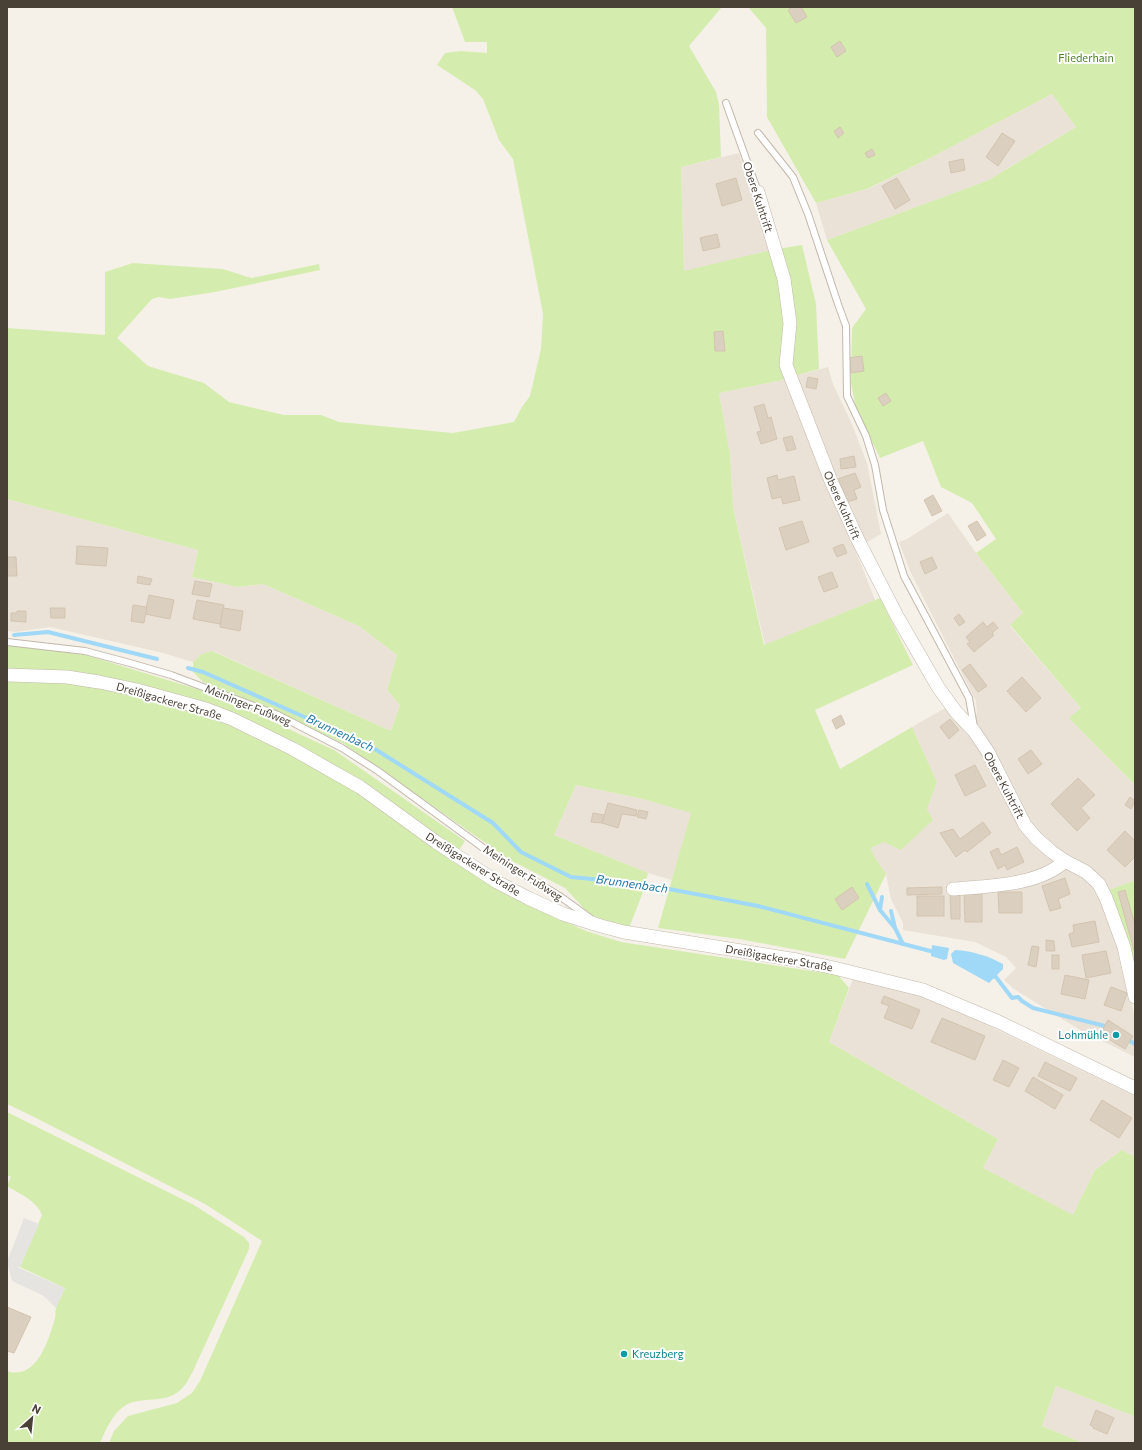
<svg xmlns="http://www.w3.org/2000/svg" width="1142" height="1450" font-family="Commissioner,sans-serif">
  <style>
    .residential { fill: #eae2d6 }
    .green { fill: #d4edae }
    .parking { fill: #e6e4e0 }
    .water { fill: #a0d8f7 }
    .lines { fill: none; stroke-linecap: round; stroke-linejoin: round }
    .stream { stroke: #a0d8f7; stroke-width: 4 }
    .building { fill: #dbcfbf; stroke: #d4c4af }
    .lane-casing { stroke: #c2b8aa; stroke-width: 8 }
    .street-casing { stroke: #c2b8aa; stroke-width: 14 }
    .lane { stroke: #fff; stroke-width: 6 }
    .street { stroke: #fff; stroke-width: 13 }
    .culture-dot { fill: #0f9aa8; stroke: #fff; stroke-width: 1.5 }
    .labels { text-anchor: middle; stroke-width: 4; stroke-linejoin: round; paint-order: stroke }
    .park-label { font-size: 11px; fill: #4c8123; stroke: #fff }
    .street-label { font-size: 11px; fill: #4a4136; stroke: #fff }
    .culture-label { font-size: 11px; fill: #0d838f; stroke: #fff; text-anchor: end }
    .water-label { font-size: 12px; font-style: italic; fill: #237aae; stroke: #fff }
  </style>
  <rect width="100%" height="100%" fill="#f5f1e8"/>
  <g class="residential">
    <polygon points="1052,94 1076,127 989,180 827,240 816,203 868,189 930,158"/>
    <polygon points="739,153 757,204 771,250 684,272 681,167"/>
    <polygon points="828,367 833,384 851,422 867,463 881,534 855,549 875,600 765,645 733,507 730,454 719,393 782,380"/>
    <polygon points="7,499 198,550 192,577 238,587 263,584 359,626 397,655 387,690 400,705 391,731 213,651 202,654 193,662 163,653 50,627 15,632 7,631"/>
    <polygon points="948,513 976,553 1023,613 1010,626 1081,708 1070,718 1135,785 1135,885 1133,881 1109,890 1100,897 1125,971 1135,1018 1135,1057 1080,1030 1014,989 1004,980 1016,968 1006,957 975,942 903,930 903,923 891,899 886,874 874,856 871,848 884,842 927,809 937,782 912,727 947,707 959,723 977,714 976,701 925,601 910,571 899,542 907,539"/>
    <polygon points="576,785 643,799 692,813 672,880 648,873 554,835"/>
    <polygon points="853,979 909,992 948,1006 1135,1096 1135,1157 1122,1150 1095,1170 1074,1216 983,1168 998,1139 829,1042"/>
    <polygon points="1056,1386 1134,1416 1135,1413 1135,1443 1083,1443 1042,1426"/>
  </g>
  <g class="green">
    <polygon points="452,7 722,7 689,46 716,92 719,105 721,157 681,167 684,271 771,250 802,245 816,304 819,369 782,380 719,393 730,454 733,507 764,645 880,598 913,665 815,710 840,769 912,727 937,782 927,809 933,820 901,850 884,842 871,848 874,856 886,874 845,959 739,939 658,928 691,813 643,799 576,785 554,835 648,873 643,892 629,928 590,915 565,888 510,860 344,744 280,713 203,682 193,672 193,662 202,654 212,651 391,731 400,705 387,690 397,655 359,626 263,584 238,587 192,577 198,550 7,499 7,328 105,335 105,272 133,263 223,269 251,278 319,264 320,270 215,292 170,299 159,297 152,299 117,338 148,366 204,383 229,402 284,415 321,415 339,422 453,433 514,422 522,407 530,396 541,349 543,314 513,159 499,140 483,99 475,90 437,65 445,53 461,51 487,53 487,42 465,42"/>
    <polygon points="748,7 1135,7 1135,785 1069,718 1081,708 1010,625 1023,613 976,553 996,539 972,503 941,487 923,441 880,458 856,409 851,383 852,328 866,309 827,240 989,180 1076,127 1052,94 930,158 867,189 816,203 767,117 766,28"/>
    <polygon points="7,646 23,647 86,655 213,694 334,750 465,841 452,861 507,895 586,931 621,942 838,975 849,988 829,1042 998,1139 983,1168 1073,1215 1095,1170 1122,1150 1135,1157 1135,1413 1134,1416 1056,1386 1042,1426 1083,1443 109,1443 114,1431 128,1416 177,1403 192,1393 200,1381 262,1241 205,1204 28,1114 7,1104"/>
    <polygon points="1133,881 1135,885 1135,970 1128,940 1109,890"/>
    <path d="M7,1112L194,1205L244,1237L249,1243V1249L193,1371C189,1378 186,1386 179,1391C165,1404 142,1396 126,1405C113,1413 106,1429 100,1443H7V1371C37,1381 49,1339 55,1318C56,1314 55,1311 56,1308C58,1302 62,1295 65,1288L20,1267L42,1215C37,1201 20,1194 7,1186L11,1177L7,1175Z"/>
  </g>
  <polygon class="parking" points="24,1218 39,1224 20,1267 17,1267 65,1288 56,1308 44,1296 12,1281 7,1262"/>
  <g class="water">
    <polygon points="932,945 949,948 947,959 944,960 931,956"/>
    <path d="M955,950C973,951 988,956 1003,964V969L989,983L953,963L951,954Z"/>
  </g>
  <g class="lines">
    <g class="stream">
      <polyline points="14,635 48,632 157,659"/>
      <polyline points="188,668 203,672 370,746 493,823 521,852 571,877 643,884 758,906 934,952"/>
      <polyline points="867,884 880,910"/>
      <polyline points="882,897 880,910 895,928"/>
      <polyline points="891,911 895,928 903,944"/>
      <polyline points="992,976 996,977 1012,998 1018,997 1022,1001 1033,1008 1105,1026"/>
      <polyline points="1130,1041 1135,1044"/>
    </g>
  </g>
  <g class="building">
    <polygon points="793,7 801,7 807,17 796,23 788,10"/>
    <polygon points="840,41 846,51 837,57 831,47"/>
    <polygon points="840,127 844,133 838,138 834,131"/>
    <polygon points="1002,133 1015,141 998,166 986,157"/>
    <polygon points="872,149 875,155 868,158 865,153"/>
    <polygon points="963,159 965,170 951,173 949,162"/>
    <polygon points="736,178 742,200 722,206 716,184"/>
    <polygon points="897,178 910,200 895,209 882,186"/>
    <polygon points="717,234 720,247 703,251 700,238"/>
    <polygon points="723,331 725,351 715,351 714,332"/>
    <polygon points="862,356 864,371 851,373 848,358"/>
    <polygon points="808,377 818,379 816,389 806,387"/>
    <polygon points="886,393 891,401 883,406 878,398"/>
    <polygon points="764,404 768,418 771,417 777,439 761,444 757,432 761,431 754,407"/>
    <polygon points="792,436 796,449 787,451 783,438"/>
    <polygon points="854,456 856,467 841,469 840,459"/>
    <polygon points="855,473 861,487 854,490 857,499 847,502 838,479"/>
    <polygon points="777,475 778,480 794,476 800,500 783,504 781,497 772,499 767,478"/>
    <polygon points="933,495 942,511 932,516 924,500"/>
    <polygon points="802,521 809,542 786,550 779,528"/>
    <polygon points="977,521 986,535 977,541 968,526"/>
    <polygon points="843,544 847,553 837,557 833,548"/>
    <polygon points="77,546 108,548 106,566 76,564"/>
    <polygon points="7,557 16,557 17,576 7,576"/>
    <polygon points="932,557 937,568 925,574 920,562"/>
    <polygon points="832,572 838,587 824,592 818,577"/>
    <polygon points="138,576 152,579 150,585 137,583"/>
    <polygon points="195,581 212,584 209,597 192,594"/>
    <polygon points="149,595 174,600 170,619 145,614"/>
    <polygon points="197,600 224,605 220,624 193,619"/>
    <polygon points="133,605 147,607 144,623 131,621"/>
    <polygon points="50,608 65,608 65,618 51,618"/>
    <polygon points="223,608 243,611 240,631 220,627"/>
    <polygon points="17,611 26,611 26,622 11,621 11,613 17,613"/>
    <polygon points="959,614 965,622 959,626 954,618"/>
    <polygon points="983,622 987,627 993,622 998,628 992,633 994,635 974,652 967,644 970,642 966,637"/>
    <polygon points="970,664 987,686 978,692 962,670"/>
    <polygon points="1022,677 1041,698 1026,712 1007,691"/>
    <polygon points="841,715 845,724 836,729 832,720"/>
    <polygon points="950,719 959,730 949,739 940,727"/>
    <polygon points="1031,750 1042,764 1028,774 1018,759"/>
    <polygon points="975,765 986,786 965,796 955,775"/>
    <polygon points="1078,778 1095,795 1081,808 1090,818 1077,831 1051,804"/>
    <polygon points="1130,797 1135,801 1131,809 1125,805"/>
    <polygon points="608,803 637,810 636,816 622,814 618,828 602,823"/>
    <polygon points="639,810 648,812 646,819 637,817"/>
    <polygon points="593,813 604,815 602,823 591,822"/>
    <polygon points="983,822 991,833 967,852 965,850 956,857 940,833 953,829 960,839"/>
    <polygon points="1125,831 1135,841 1135,857 1125,867 1107,850"/>
    <polygon points="1017,847 1024,862 1007,870 1005,865 998,869 990,852 998,848 1001,855"/>
    <polygon points="1065,878 1070,894 1058,899 1061,908 1050,911 1042,886"/>
    <polygon points="852,887 859,898 842,910 835,899"/>
    <polygon points="942,887 942,894 907,895 907,888"/>
    <polygon points="1125,890 1135,925 1135,954 1118,892"/>
    <polygon points="950,892 960,892 960,919 951,919"/>
    <polygon points="998,892 1022,892 1022,913 999,913"/>
    <polygon points="964,894 982,894 982,922 965,922"/>
    <rect x="917" y="896" width="27" height="20"/>
    <polygon points="1095,921 1099,942 1072,947 1069,934 1074,932 1073,925"/>
    <polygon points="1046,940 1054,941 1055,951 1046,951"/>
    <polygon points="1032,946 1039,947 1036,967 1028,965"/>
    <polygon points="1106,951 1111,973 1086,978 1082,955"/>
    <rect x="1052" y="955" width="7" height="14"/>
    <polygon points="1065,975 1089,980 1085,999 1061,994"/>
    <polygon points="1111,987 1127,993 1121,1011 1104,1005"/>
    <polygon points="884,996 920,1010 912,1029 884,1018 889,1006 881,1003"/>
    <polygon points="942,1018 985,1036 975,1060 931,1042"/>
    <polygon points="1108,1020 1133,1036 1125,1049 1100,1034"/>
    <polygon points="1003,1060 1019,1068 1009,1087 993,1080"/>
    <polygon points="1045,1062 1077,1078 1070,1091 1038,1076"/>
    <polygon points="1033,1077 1063,1095 1055,1109 1025,1091"/>
    <polygon points="1102,1100 1132,1118 1119,1138 1090,1120"/>
    <polygon points="7,1307 31,1317 14,1353 7,1351"/>
    <polygon points="1096,1410 1114,1418 1107,1434 1093,1428 1094,1427 1090,1425"/>
  </g>
  <g class="lines">
    <defs>
      <g id="lane">
        <polyline points="726,103 758,192"/>
        <polyline points="758,133 793,177 808,214 838,304 846,326 847,396 866,436 875,465 883,510 904,576 969,698 974,727"/>
        <polyline points="7,642 85,651 130,663 171,675 278,715 342,748 378,771 497,858 561,897 590,918"/>
      </g>
      <g id="street">
        <polyline points="758,192 784,279 790,323 786,365 831,481 858,540 897,616 938,687 956,712 974,731 988,752 1025,825 1036,838 1052,852 1065,861 1086,872 1099,884 1106,898 1124,947 1135,997"/>
        <polyline points="7,675 67,677 99,682 137,690 206,709 232,719 293,749 360,787 436,842 497,882 528,898 563,914 601,926 624,932 797,960 834,968 923,990 999,1022 1135,1088"/>
        <path d="M953,889C988,886 1038,886 1065,861"/>
      </g>
    </defs>
    <use href="#lane" class="lane-casing"/>
    <use href="#street" class="street-casing"/>
    <use href="#lane" class="lane"/>
    <use href="#street" class="street"/>
  </g>
  <g class="culture-dot">
    <circle cx="1116" cy="1035" r="4"/>
    <circle cx="624" cy="1354" r="4"/>
  </g>
  <g class="labels">
    <g class="park-label">
      <text x="1086" y="62">Fliederhain</text>
    </g>
    <g class="street-label">
      <text transform="translate(758 197) rotate(72)" y="4">Obere Kuhtrift</text>
      <text transform="translate(842 505) rotate(66)" y="4">Obere Kuhtrift</text>
      <text transform="translate(169 701) rotate(16)" y="4">Dreißigackerer Straße</text>
      <text transform="translate(248 705) rotate(22)" y="4">Meininger Fußweg</text>
      <text transform="translate(1004 785) rotate(62)" y="4">Obere Kuhtrift</text>
      <text transform="translate(473 864) rotate(32)" y="4">Dreißigackerer Straße</text>
      <text transform="translate(523 873) rotate(33)" y="4">Meininger Fußweg</text>
      <text transform="translate(779 958) rotate(10)" y="4">Dreißigackerer Straße</text>
    </g>
    <g class="culture-label">
      <text x="1108" y="1039">Lohmühle</text>
      <text x="632" y="1358" text-anchor="start">Kreuzberg</text>
    </g>
    <g class="water-label">
      <text transform="translate(340 733) rotate(25)" y="4">Brunnenbach</text>
      <text transform="translate(632 884) rotate(8)" y="4">Brunnenbach</text>
    </g>
  </g>
  <rect width="1142" height="1450" fill="none" stroke="#4a4136" stroke-width="16"/>
  <g transform="translate(32 1418) rotate(27)" stroke="#ffffff" stroke-width="3" paint-order="stroke">
  <path d="M0-3L7 15L0 10L-7 15Z" fill="#4a4136"/>
  <text y="-6" font-size="11" font-weight="bold" text-anchor="middle" fill="#4a4136">N</text>
  </g>
</svg>
